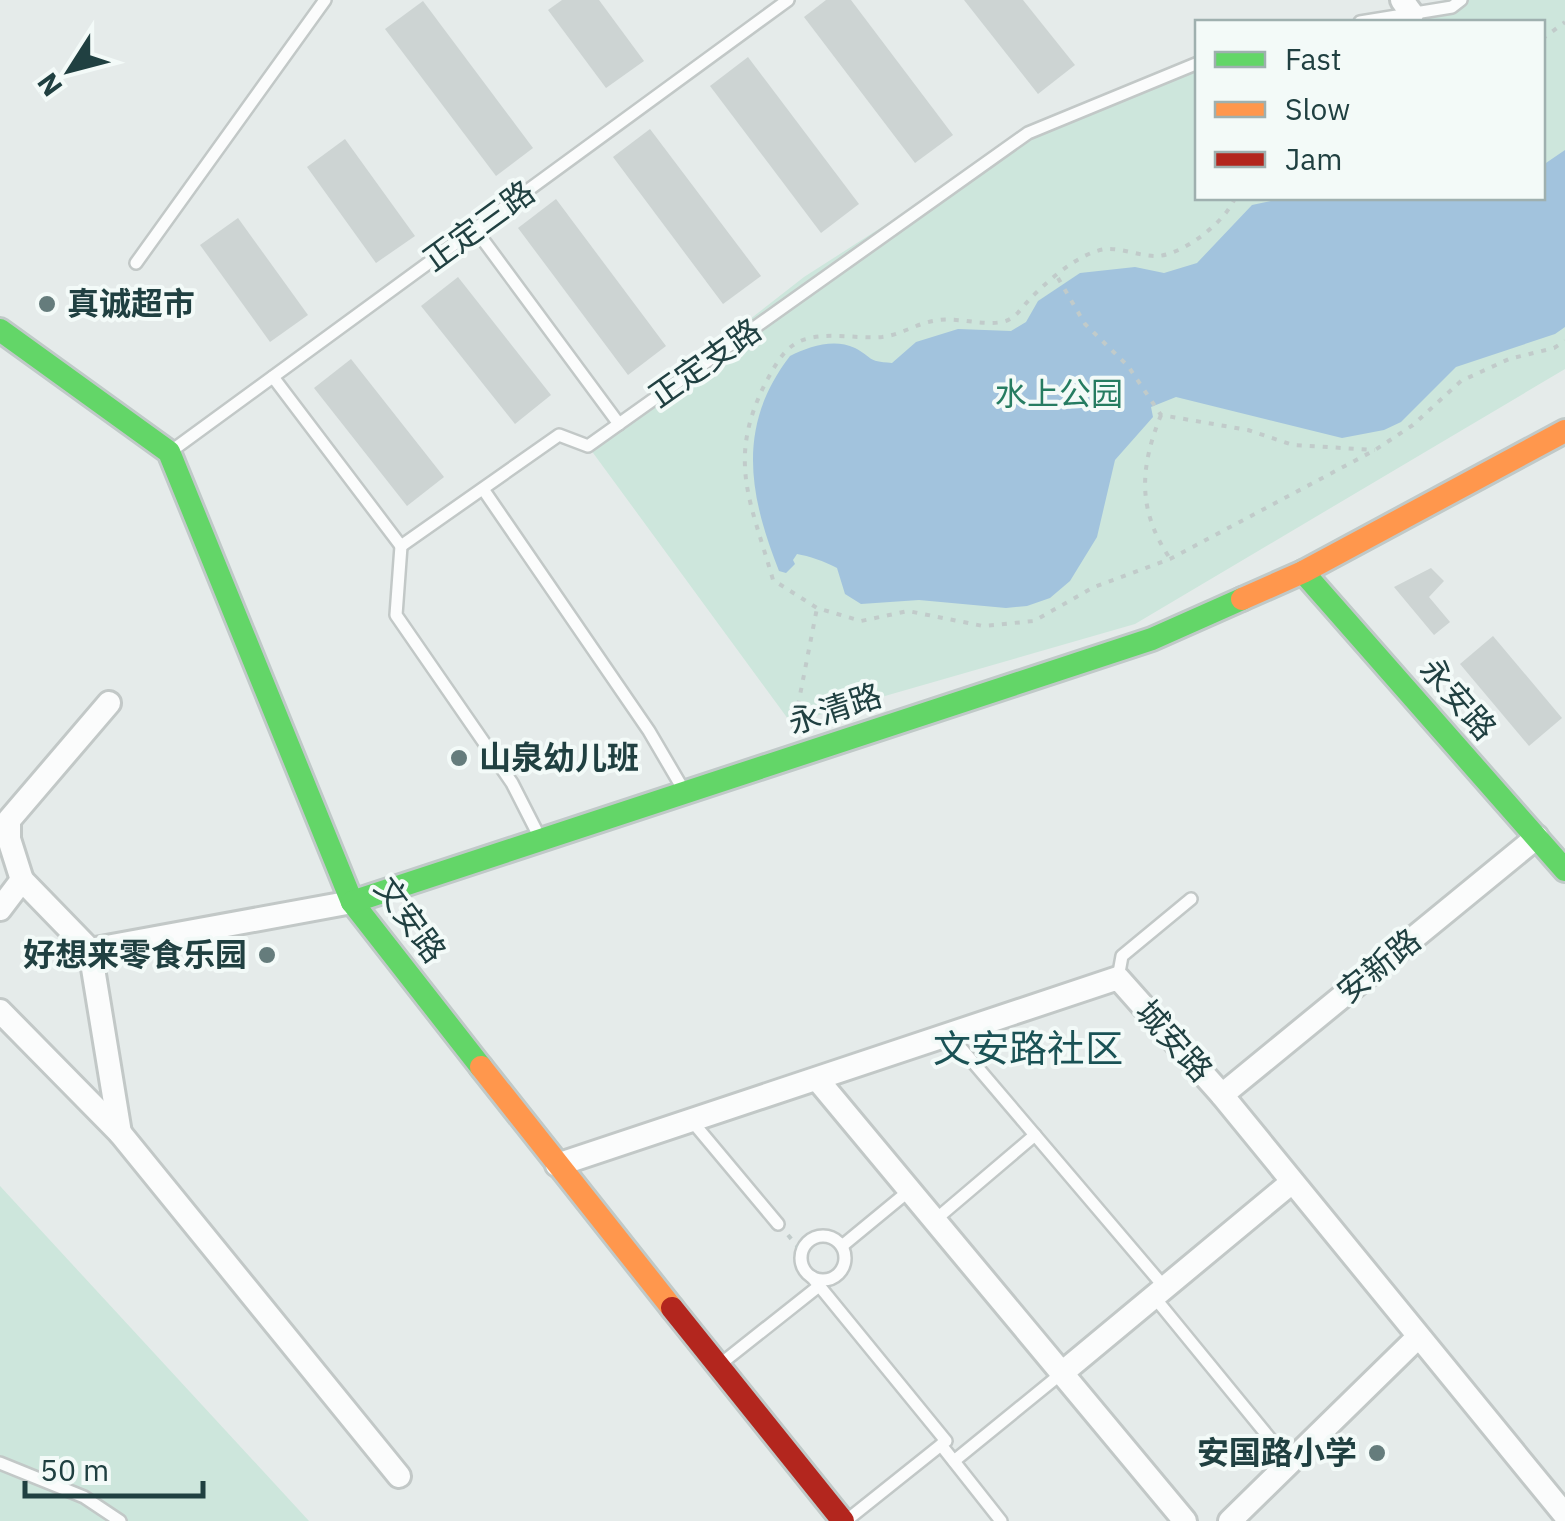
<svg xmlns="http://www.w3.org/2000/svg" width="1565" height="1521" font-family="'IBM Plex Sans','Noto Sans SC',sans-serif">
  <style>
    .green { fill: #cde6dc }
    .water { fill: #a2c3dd }
    .building { fill: #cdd4d3 }
    .lines { fill: none; stroke-linecap: round; stroke-linejoin: round }
    .lane-casing { stroke: #c2c8c7; stroke-width: 16 }
    .street-casing { stroke: #c2c8c7; stroke-width: 28 }
    .fast-casing { stroke: #c0c9c8; stroke-width: 28 }
    .slow-casing { stroke: #c0c9c8; stroke-width: 28 }
    .jam-casing { stroke: #c0c9c8; stroke-width: 28 }
    .path { stroke: #c1cbca; stroke-width: 4; stroke-dasharray: 5 8; stroke-linecap: butt }
    .lane { stroke: #fbfcfc; stroke-width: 11 }
    .street { stroke: #fbfcfc; stroke-width: 22 }
    .fast { stroke: #63d668; stroke-width: 22 }
    .slow { stroke: #ff974d; stroke-width: 22 }
    .jam { stroke: #b3261e; stroke-width: 22 }
    .poi-dot { fill: #657c7c; stroke: #f3faf8; stroke-width: 4 }
    .labels { text-anchor: middle; stroke-width: 8; stroke-linejoin: round; paint-order: stroke }
    .street-label { font-size: 32px; fill: #204041; stroke: #f3faf8 }
    .poi-label { font-size: 32px; font-weight: bold; fill: #204041; stroke: #f3faf8; text-anchor: start }
    .park-label { font-size: 32px; fill: #267c61; stroke: #f3faf8 }
    .quarter-label { font-size: 38px; fill: #1a5255; stroke: #f3faf8 }
  </style>
  <rect width="100%" height="100%" fill="#e5ebea"/>
  <g class="green">
    <polygon points="1461,0 1565,0 1565,369 1135,624 791,723 588,446 804,277 1038,127 1197,63 1198,198 1542,198 1542,22 1360,22"/>
    <polygon points="0,1186 309,1521 0,1521"/>
  </g>
  <path class="water" d="M1565,150V327L1555,334L1456,367L1401,422L1384,430L1342,438L1176,397L1151,407L1153,417L1115,460L1097,537L1070,581L1050,598L1027,606L1006,608L919,600L861,604L845,594L837,568C824,561 809,556 797,554L793,560L795,564L786,573L779,571C749,495 736,426 790,356C809,347 833,338 855,348C874,358 865,361 892,363L916,342L958,329L1011,331L1026,322L1038,301L1080,273L1135,267L1164,273L1197,263L1252,205L1285,198H1542L1543,165Z"/>
  <g class="building">
    <polygon points="562,0 599,0 644,61 606,88 548,10"/>
    <polygon points="826,0 851,0 953,135 915,163 804,17"/>
    <polygon points="964,0 1023,0 1075,65 1038,94"/>
    <polygon points="423,1 533,148 496,176 385,29"/>
    <polygon points="748,57 859,204 821,233 710,86"/>
    <polygon points="650,129 761,276 723,304 613,157"/>
    <polygon points="345,139 415,236 376,263 307,167"/>
    <polygon points="556,199 666,346 628,375 518,228"/>
    <polygon points="238,218 308,315 270,342 200,245"/>
    <polygon points="458,277 551,395 515,424 421,306"/>
    <polygon points="351,359 444,477 407,506 314,388"/>
    <polygon points="1431,568 1444,581 1429,597 1450,622 1434,635 1394,587"/>
    <polygon points="1493,636 1562,718 1529,746 1460,664"/>
  </g>
  <g class="lines">
    <defs>
      <g id="lane">
        <polyline points="1360,22 1452,7 1461,0"/>
        <polyline points="475,229 619,424"/>
        <polyline points="136,263 325,0"/>
        <polyline points="273,377 401,546 559,435 588,446 1028,133 1198,63"/>
        <polyline points="170,452 788,0"/>
        <polyline points="483,489 649,731 683,789"/>
        <polyline points="401,546 396,615 512,783 539,836"/>
        <polyline points="1118,978 1122,956 1191,899"/>
        <polyline points="949,1034 1166,1289"/>
        <polyline points="691,1120 778,1224"/>
        <polyline points="935,1220 1035,1135"/>
        <circle cx="823" cy="1258" r="22"/>
        <polyline points="842,1246 910,1190"/>
        <polyline points="812,1277 946,1441 941,1445 1001,1521"/>
        <polyline points="1155,1298 1290,1463"/>
        <polyline points="718,1366 819,1286"/>
        <polyline points="954,1461 1062,1373"/>
        <polyline points="0,1463 84,1497 120,1521"/>
        <polyline points="847,1520 941,1445"/>
      </g>
      <g id="street">
        <polyline points="1402,0 1412,14"/>
        <polyline points="22,880 9,839 9,820 109,703"/>
        <polyline points="0,909 22,880 90,950 120,1133"/>
        <polyline points="90,950 352,902"/>
        <polyline points="0,1011 120,1133 399,1476"/>
        <polyline points="817,1079 1185,1521"/>
        <polyline points="1222,1095 1537,837"/>
        <polyline points="557,1165 1118,978 1222,1095 1565,1515"/>
        <polyline points="1062,1373 1292,1182"/>
        <polyline points="1230,1521 1417,1338"/>
      </g>
      <g id="fast">
        <polyline points="0,330 169,452 352,902 481,1067"/>
        <polyline points="1303,572 1565,870"/>
        <polyline points="352,902 1152,639 1242,599"/>
      </g>
      <g id="slow">
        <polyline points="1242,599 1303,572 1565,431"/>
        <polyline points="481,1067 672,1308"/>
      </g>
      <polyline id="jam" points="672,1308 843,1521"/>
    </defs>
    <use href="#lane" class="lane-casing"/>
    <use href="#street" class="street-casing"/>
    <use href="#fast" class="fast-casing"/>
    <use href="#slow" class="slow-casing"/>
    <use href="#jam" class="jam-casing"/>
    <g class="path">
      <polyline points="1542,39 1565,22"/>
      <path d="M1235,198C1225,222 1185,253 1159,256C1141,257 1123,248 1106,249C1080,252 1047,281 1030,299C1020,309 1016,319 1002,322C980,326 956,316 933,321C916,324 900,335 882,337C858,339 830,332 806,339C785,345 776,364 766,382C726,460 751,502 773,580L817,608L861,621L908,611L983,626L1034,621L1094,587L1170,559L1375,450L1413,425L1461,381L1509,359L1554,348L1565,341"/>
      <polyline points="1058,278 1085,324 1128,366 1161,415 1248,430 1293,445 1375,450"/>
      <path d="M1161,415C1140,467 1137,509 1169,557"/>
      <polyline points="793,731 817,608"/>
      <polyline points="788,1235 802,1252"/>
    </g>
    <use href="#lane" class="lane"/>
    <use href="#street" class="street"/>
    <use href="#fast" class="fast"/>
    <use href="#slow" class="slow"/>
    <use href="#jam" class="jam"/>
  </g>
  <g class="poi-dot">
    <circle cx="47" cy="304" r="10"/>
    <circle cx="459" cy="758" r="10"/>
    <circle cx="267" cy="955" r="10"/>
    <circle cx="1377" cy="1453" r="10"/>
  </g>
  <g class="labels">
    <g class="street-label">
      <text transform="translate(479 226) rotate(-36)" y="11">正定三路</text>
      <text transform="translate(705 363) rotate(-35)" y="11">正定支路</text>
      <text transform="translate(1458 699) rotate(49)" y="11">永安路</text>
      <text transform="translate(835 709) rotate(-18)" y="11">永清路</text>
      <text transform="translate(410 920) rotate(54)" y="11">文安路</text>
      <text transform="translate(1379 966) rotate(-39)" y="11">安新路</text>
      <text transform="translate(1174 1041) rotate(48)" y="11">城安路</text>
    </g>
    <g class="poi-label">
      <text x="67" y="315">真诚超市</text>
      <text x="479" y="769">山泉幼儿班</text>
      <text x="247" y="966" text-anchor="end">好想来零食乐园</text>
      <text x="1357" y="1464" text-anchor="end">安国路小学</text>
    </g>
    <g class="park-label">
      <text x="1059" y="405">水上公园</text>
    </g>
    <g class="quarter-label">
      <text x="1028" y="1062">文安路社区</text>
    </g>
  </g>
  <rect x="1195" y="20" width="350" height="180" fill="#f3faf8" stroke="#9fb0af" stroke-width="2.5"/>
  <rect x="1215" y="52" width="50" height="15" fill="#63d668" stroke="#9fb0af" stroke-width="2.5"/>
  <text x="1285" y="70" font-size="30" fill="#204041">Fast</text>
  <rect x="1215" y="102" width="50" height="15" fill="#ff974d" stroke="#9fb0af" stroke-width="2.5"/>
  <text x="1285" y="120" font-size="30" fill="#204041">Slow</text>
  <rect x="1215" y="152" width="50" height="15" fill="#b3261e" stroke="#9fb0af" stroke-width="2.5"/>
  <text x="1285" y="170" font-size="30" fill="#204041">Jam</text>
  <g transform="translate(70 70) rotate(234)" stroke="#f3faf8" stroke-width="8" paint-order="stroke">
  <path d="M0-8L18 38L0 25L-18 38Z" fill="#204041"/>
  <text y="-15" font-size="28" font-weight="bold" text-anchor="middle" fill="#204041">N</text>
  </g>
  <path d="M25 1481v15h178v-15" fill="none" stroke="#204041" stroke-width="5"/>
  <text x="40" y="1481" font-size="30" fill="#204041" stroke="#f3faf8" stroke-width="8" paint-order="stroke">50 m</text>
</svg>
